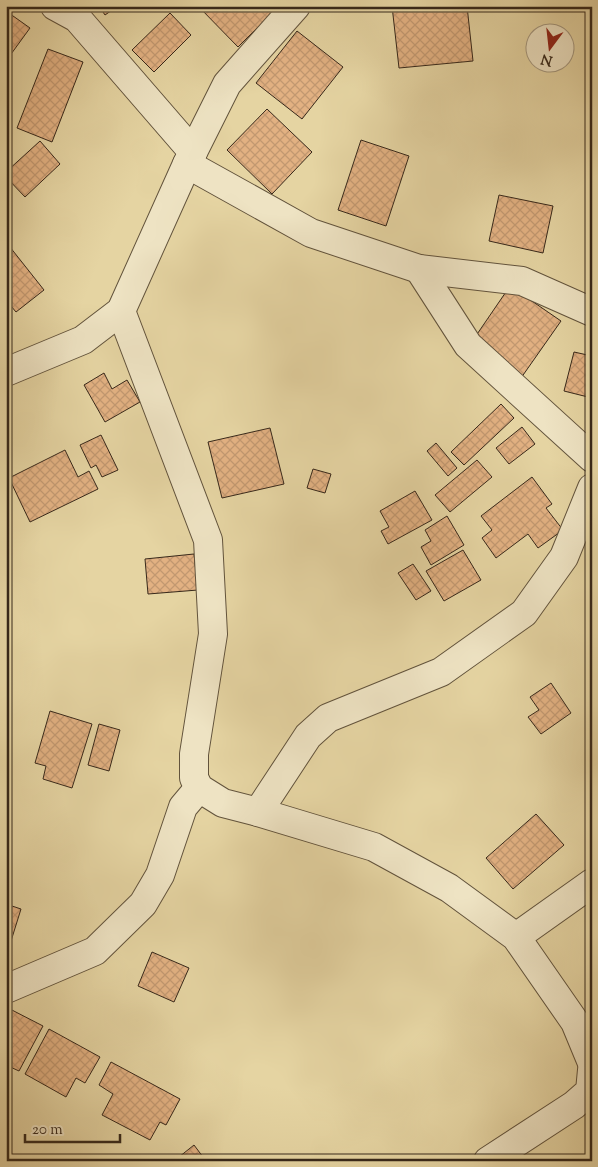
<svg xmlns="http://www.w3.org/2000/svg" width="598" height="1167" font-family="'Sorts Mill Goudy',serif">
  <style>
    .building { fill: url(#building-cross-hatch); stroke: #37281a }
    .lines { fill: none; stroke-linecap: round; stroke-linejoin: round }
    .minor-casing { stroke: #62533c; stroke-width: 30 }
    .minor { stroke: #eee3c3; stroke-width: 28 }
  </style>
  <defs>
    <pattern id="building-cross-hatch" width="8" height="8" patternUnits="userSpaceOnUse" patternTransform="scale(1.25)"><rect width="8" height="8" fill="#e2b182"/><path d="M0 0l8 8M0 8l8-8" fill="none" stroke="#c29870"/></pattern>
  </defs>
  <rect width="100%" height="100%" fill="#e5d4a2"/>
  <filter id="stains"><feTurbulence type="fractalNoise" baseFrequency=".004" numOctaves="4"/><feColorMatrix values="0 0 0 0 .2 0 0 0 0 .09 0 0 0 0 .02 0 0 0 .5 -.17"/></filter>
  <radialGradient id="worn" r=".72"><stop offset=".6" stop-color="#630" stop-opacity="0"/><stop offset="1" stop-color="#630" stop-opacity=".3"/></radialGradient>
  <g class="building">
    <polygon points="99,6 118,6 105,15"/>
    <polygon points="198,6 273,6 276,9 238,47"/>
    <polygon points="392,6 467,6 473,61 399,68"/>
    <polygon points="6,11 30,28 6,61"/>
    <polygon points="170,13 191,35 154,72 132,50"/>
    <polygon points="297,31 343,67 302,119 256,83"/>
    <polygon points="48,49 83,62 52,142 17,128"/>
    <polygon points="267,109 312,152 272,194 227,150"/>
    <polygon points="361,140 409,156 386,226 338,210"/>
    <polygon points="40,141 60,164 25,197 6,177 6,172"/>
    <polygon points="499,195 553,206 543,253 489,241"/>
    <polygon points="6,242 44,290 16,312 6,300"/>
    <polygon points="510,286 561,321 521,378 471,343"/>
    <polygon points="574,352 592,356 592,398 564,391"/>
    <polygon points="104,373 112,389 127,380 140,402 105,422 84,385"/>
    <polygon points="501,404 514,418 464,465 451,452"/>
    <polygon points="522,427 535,444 509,464 496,448"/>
    <polygon points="270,428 284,484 222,498 208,442"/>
    <polygon points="101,435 118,470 102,477 96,465 91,468 80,445"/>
    <polygon points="436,443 457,468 448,476 427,451"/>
    <polygon points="65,450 78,477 89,471 98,489 30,522 9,478"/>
    <polygon points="477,460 492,477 450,512 435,495"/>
    <polygon points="313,469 331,474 325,493 307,488"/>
    <polygon points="532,477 552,504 546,508 563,530 538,548 528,534 496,558 482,538 492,530 481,516"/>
    <polygon points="415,491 432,520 388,544 381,531 389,527 380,511"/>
    <polygon points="447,516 464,545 431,565 421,547 431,541 425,530"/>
    <polygon points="463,550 481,580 444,601 426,571"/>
    <polygon points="194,554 198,590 148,594 145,559"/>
    <polygon points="413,564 431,591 416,600 398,573"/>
    <polygon points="551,683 571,713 541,734 528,717 539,710 530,697"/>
    <polygon points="50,711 92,724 72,788 43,779 46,766 35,763"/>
    <polygon points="99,724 120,730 109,771 88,765"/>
    <polygon points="536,814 564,845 513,889 486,858"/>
    <polygon points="6,904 21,909 6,957"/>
    <polygon points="152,952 189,968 174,1002 138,986"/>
    <polygon points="8,1008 43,1026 19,1071 6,1065 6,1012"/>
    <polygon points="49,1029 100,1057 85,1083 76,1078 66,1097 25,1074"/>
    <polygon points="111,1062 180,1099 166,1125 160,1122 150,1140 102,1115 113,1094 99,1085"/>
    <polygon points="194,1145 206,1161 174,1161"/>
  </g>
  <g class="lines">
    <defs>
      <g id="minor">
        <polyline points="55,6 77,18 193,152"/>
        <polyline points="187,164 311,233 419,269 522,281 592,312"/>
        <polyline points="419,269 468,345 592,458"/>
        <polyline points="121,311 208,540 213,634 194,754 194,778 199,788 223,803 258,812 374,847 449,888 516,937 575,1022 592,1063"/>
        <polyline points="6,372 83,340 121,311 187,164 227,84 296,6"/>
        <polyline points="258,812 308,736 328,718 441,672 524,613 564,557 592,488"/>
        <polyline points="516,937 592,883"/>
        <polyline points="6,989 95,951 143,904 160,875 183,807 199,788"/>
        <polyline points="488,1161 574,1105 590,1091 592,1070"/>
      </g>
    </defs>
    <use href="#minor" class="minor-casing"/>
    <use href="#minor" class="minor"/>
  </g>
  <rect width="598" height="1167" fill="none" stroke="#e5d4a2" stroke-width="25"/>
  <rect x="8" y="8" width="583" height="1152" fill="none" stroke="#37281a" stroke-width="2.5"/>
  <rect x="12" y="12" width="573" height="1142" fill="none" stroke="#37281a"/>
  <g transform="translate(550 48) rotate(195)"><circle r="24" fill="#eee3c3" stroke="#a5987f"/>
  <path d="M0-4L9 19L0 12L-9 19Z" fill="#8f2418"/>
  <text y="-8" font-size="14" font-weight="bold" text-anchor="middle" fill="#37281a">N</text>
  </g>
  <path d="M25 1134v8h95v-8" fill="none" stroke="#37281a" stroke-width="2.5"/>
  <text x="32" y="1134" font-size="15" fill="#37281a" stroke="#eee3c3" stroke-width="4" paint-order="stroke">20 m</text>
  <rect width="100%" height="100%" filter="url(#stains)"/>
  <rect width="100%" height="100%" fill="url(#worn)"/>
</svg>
